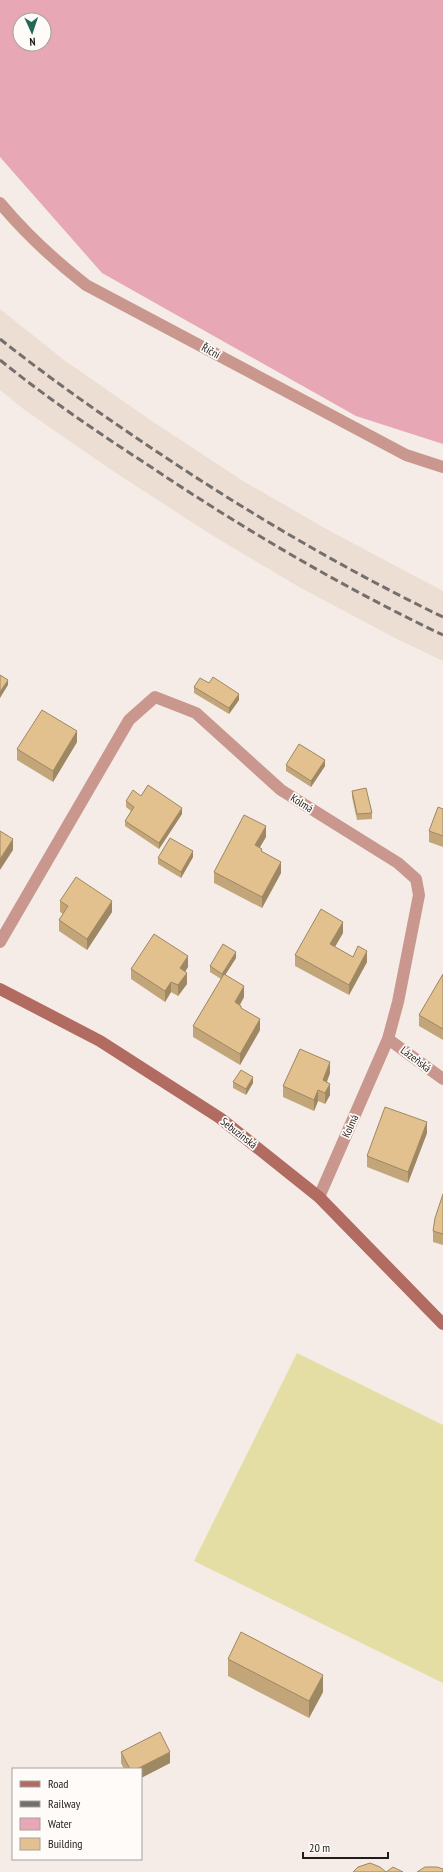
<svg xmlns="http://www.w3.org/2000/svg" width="443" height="1872" font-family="'PT Sans Narrow',sans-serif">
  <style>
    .built { fill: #edded4 }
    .grass { fill: #e4dea4 }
    .water { fill: #e7a7b4; fill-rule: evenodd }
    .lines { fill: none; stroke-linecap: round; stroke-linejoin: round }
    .street { stroke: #c9978e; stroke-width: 12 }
    .secondary { stroke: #b26b60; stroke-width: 12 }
    .rail { stroke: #746f6c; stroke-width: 3; stroke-dasharray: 8 4; stroke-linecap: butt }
    .wall { fill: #c2a67a }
    .shaded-wall { fill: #9e8763 }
    .building { fill: #e2c18e; stroke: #9e8763 }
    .labels { text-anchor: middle; stroke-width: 3.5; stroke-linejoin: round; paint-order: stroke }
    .street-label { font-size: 11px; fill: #1f1c1a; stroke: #fefbf8 }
  </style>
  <rect width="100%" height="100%" fill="#f5ece7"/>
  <polygon class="built" points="0,309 64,360 149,419 243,481 330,531 443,591 443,661 395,638 299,587 210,534 113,471 26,411 0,390"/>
  <polygon class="grass" points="297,1353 443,1425 443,1683 194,1561"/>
  <path class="water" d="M0,0H443V444L356,416L102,273L0,157ZM20,20H44V44H20Z"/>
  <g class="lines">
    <g class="street">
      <path d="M0,203C26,234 54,260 86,285L406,455L443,467"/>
      <polyline points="0,942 129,720 155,697 196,713 281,790 398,863 416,879 419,895 398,1002 388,1039 319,1197"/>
      <polyline points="388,1039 443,1079"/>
    </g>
    <polyline class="secondary" points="0,989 100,1041 220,1118 319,1197 443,1324"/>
    <g class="rail">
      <path d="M0,339C58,385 118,426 180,467C264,522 352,573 443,617"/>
      <path d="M0,360C47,398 97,432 148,465C242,528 340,586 443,635"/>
    </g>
  </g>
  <g class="wall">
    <polygon points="209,683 239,700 229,714 194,693 194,687"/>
    <polygon points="77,742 53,782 17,760 17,749"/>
    <polygon points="286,765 325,766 311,787 286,771"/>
    <polygon points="352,791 372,813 372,819 357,820 352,797"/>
    <polygon points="141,796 182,814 159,849 125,826 125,821 131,811 126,807 126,801"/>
    <polygon points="443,809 443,847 429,842 429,831"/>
    <polygon points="266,837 260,847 262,852 281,873 262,908 214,883 214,872"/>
    <polygon points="193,857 181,878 158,864 158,858"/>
    <polygon points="60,901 112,912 87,950 59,931 59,920 63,914 60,912"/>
    <polygon points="343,933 335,947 353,957 367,962 349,995 295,966 295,955"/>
    <polygon points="236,958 225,975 244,997 240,1005 241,1008 260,1030 240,1065 193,1037 193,1026 221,979 210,972 210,966"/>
    <polygon points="188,967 185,972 187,984 178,996 171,992 165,1002 131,979 131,969"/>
    <polygon points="443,974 443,1040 419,1026 419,1015"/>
    <polygon points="330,1073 327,1082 330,1095 325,1104 318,1101 314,1111 283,1097 283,1086"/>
    <polygon points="233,1082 253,1083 246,1095 233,1088"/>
    <polygon points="427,1133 408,1183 367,1167 367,1156"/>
    <polygon points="443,1194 443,1245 433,1242 433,1231"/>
    <polygon points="228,1659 323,1692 309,1718 228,1676"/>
    <polygon points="121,1752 170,1763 141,1778 141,1769 124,1769 121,1763"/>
  </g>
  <g class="shaded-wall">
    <polygon points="8,680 8,685 0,698 0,692"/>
    <polygon points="239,694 239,700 229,714 229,708"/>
    <polygon points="77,731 77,742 53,782 53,771"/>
    <polygon points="325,760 325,766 311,787 311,781"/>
    <polygon points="182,808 182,814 159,849 159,843"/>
    <polygon points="266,826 266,837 255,855 255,845"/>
    <polygon points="13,839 13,850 0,870 0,859"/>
    <polygon points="193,851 193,857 181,878 181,872"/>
    <polygon points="281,862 281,873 262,908 262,897"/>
    <polygon points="112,901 112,912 87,950 87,939"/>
    <polygon points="343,922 343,933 330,955 330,944"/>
    <polygon points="367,951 367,962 349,995 349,985"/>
    <polygon points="236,952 236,958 222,980 222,974"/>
    <polygon points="188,956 188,967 180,979 180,968"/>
    <polygon points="187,973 187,984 178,996 178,985"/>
    <polygon points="171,982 171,992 165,1002 165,991"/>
    <polygon points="244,986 244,997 235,1013 235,1002"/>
    <polygon points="260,1019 260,1030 240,1065 240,1054"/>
    <polygon points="330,1062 330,1073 323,1091 323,1080"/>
    <polygon points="253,1077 253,1083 246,1095 246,1089"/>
    <polygon points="330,1084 330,1095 325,1104 325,1093"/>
    <polygon points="318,1090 318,1101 314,1111 314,1100"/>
    <polygon points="427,1122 427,1133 408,1183 408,1172"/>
    <polygon points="323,1675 323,1692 309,1718 309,1701"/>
    <polygon points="170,1752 170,1763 141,1778 141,1769 137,1769"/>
  </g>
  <g class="building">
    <polygon points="0,675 8,680 0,692"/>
    <polygon points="213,677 239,694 229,708 194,687 200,678 209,683"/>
    <polygon points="42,710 77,731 53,771 17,749"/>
    <polygon points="299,744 325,760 311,781 286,765"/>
    <polygon points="148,785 182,808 159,843 125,821 134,807 126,801 133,790 141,796"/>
    <polygon points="366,788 372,813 357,814 352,791"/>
    <polygon points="438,807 443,809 443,836 429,831"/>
    <polygon points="244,815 266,826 255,845 262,849 261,851 281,862 262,897 214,872"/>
    <polygon points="0,831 13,839 0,859"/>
    <polygon points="170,838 193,851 181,872 158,858"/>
    <polygon points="76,877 112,901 87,939 59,920 68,906 60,901"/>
    <polygon points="321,909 343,922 330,944 353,957 358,946 367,951 349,985 295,955"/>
    <polygon points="154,934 188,956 180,968 187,973 178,985 171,982 165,991 131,969"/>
    <polygon points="223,944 236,952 222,974 210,966"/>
    <polygon points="224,974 244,986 235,1002 241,1006 241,1008 260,1019 240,1054 193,1026"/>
    <polygon points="443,974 443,1029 419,1015"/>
    <polygon points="300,1049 330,1062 323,1080 330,1084 325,1093 318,1090 314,1100 283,1086"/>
    <polygon points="241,1070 253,1077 246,1089 233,1082"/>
    <polygon points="385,1107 427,1122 408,1172 367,1156"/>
    <polygon points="443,1194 443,1234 433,1231 435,1218"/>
    <polygon points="241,1632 323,1675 309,1701 228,1659"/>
    <polygon points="160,1732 170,1752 137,1769 130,1769 121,1752"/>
    <polygon points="370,1863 380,1867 386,1872 393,1867 403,1872 353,1872 358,1867"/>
    <polygon points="425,1867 437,1867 443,1869 443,1872 417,1872"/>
  </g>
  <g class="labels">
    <g class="street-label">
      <text transform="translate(211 351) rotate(28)" y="4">Říční</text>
      <text transform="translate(302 803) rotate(32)" y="4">Kolmá</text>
      <text transform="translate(416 1059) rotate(37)" y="4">Lázeňská</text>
      <text transform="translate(350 1126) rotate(-66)" y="4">Kolmá</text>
      <text transform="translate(239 1133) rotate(38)" y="4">Sebuzínská</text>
    </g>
  </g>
  <rect x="12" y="1768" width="130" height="92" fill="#fefbf8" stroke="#a5a29f"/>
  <rect x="20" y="1781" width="20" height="6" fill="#b26b60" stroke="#a5a29f"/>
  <text x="48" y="1788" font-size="12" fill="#1f1c1a">Road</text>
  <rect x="20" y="1801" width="20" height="6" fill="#746f6c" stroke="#a5a29f"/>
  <text x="48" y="1808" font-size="12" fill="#1f1c1a">Railway</text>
  <rect x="20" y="1818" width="20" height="12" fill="#e7a7b4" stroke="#a5a29f"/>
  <text x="48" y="1828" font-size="12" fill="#1f1c1a">Water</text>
  <rect x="20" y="1838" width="20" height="12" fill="#e2c18e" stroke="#a5a29f"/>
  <text x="48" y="1848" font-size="12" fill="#1f1c1a">Building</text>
  <g transform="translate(32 32) rotate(177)"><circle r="19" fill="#fefbf8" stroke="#a5a29f"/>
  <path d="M0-3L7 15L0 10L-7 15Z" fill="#24685a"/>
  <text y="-6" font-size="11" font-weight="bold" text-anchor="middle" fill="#1f1c1a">N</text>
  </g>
  <path d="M303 1852v6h85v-6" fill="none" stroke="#1f1c1a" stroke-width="2"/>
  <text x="309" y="1852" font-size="12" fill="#1f1c1a" stroke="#fefbf8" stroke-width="3" paint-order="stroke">20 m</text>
</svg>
